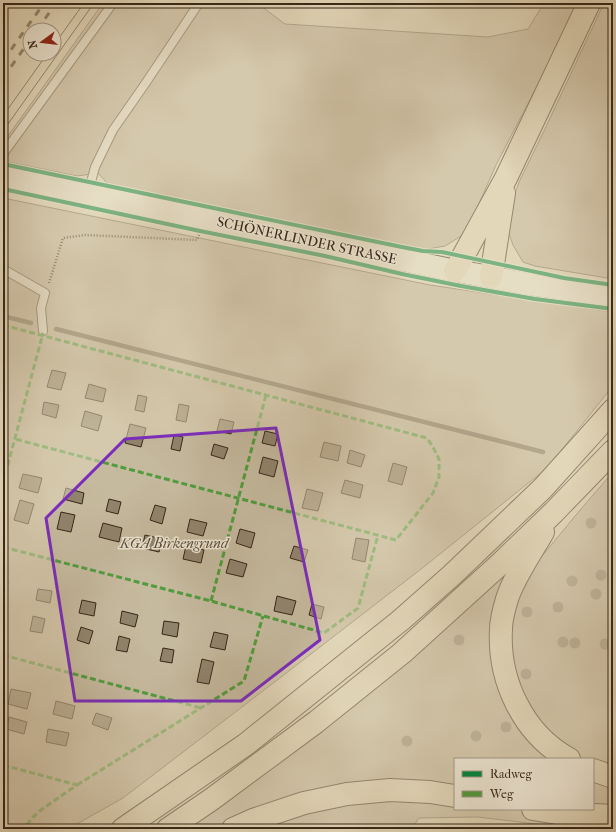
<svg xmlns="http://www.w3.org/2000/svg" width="616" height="832" font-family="'IM FELL French Canon',serif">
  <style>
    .green { fill: #c5b99e; stroke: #7e705b; fill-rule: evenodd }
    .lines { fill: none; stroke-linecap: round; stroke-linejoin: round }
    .stream { stroke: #7b6d58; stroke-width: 4.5 }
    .building { fill: #90836c; stroke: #372718 }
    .lane-casing { stroke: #625340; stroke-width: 10 }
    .secondary-casing { stroke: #372718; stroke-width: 24 }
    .highway-casing { stroke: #372718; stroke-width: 24 }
    .path { stroke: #372718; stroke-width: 2.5; stroke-dasharray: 1 2; stroke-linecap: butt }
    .lane { stroke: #ece5d2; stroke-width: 8 }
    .secondary { stroke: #ece5d2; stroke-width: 22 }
    .highway { stroke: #e2d7b9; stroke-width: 22 }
    .tram { stroke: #372718; stroke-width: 1 }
    .rail { stroke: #372718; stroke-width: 3; stroke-dasharray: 7 7; stroke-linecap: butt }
    .quiet { stroke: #519c3e; stroke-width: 3; stroke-dasharray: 6 3; stroke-linecap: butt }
    .cycleway-casing { stroke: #ece5d2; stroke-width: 6 }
    .cycleway { stroke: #00873e; stroke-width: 4 }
    .tree { fill: #978b73 }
    .marked { fill: none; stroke: #7b2cbf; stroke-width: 3; stroke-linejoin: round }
    .labels { text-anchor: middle; stroke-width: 3; stroke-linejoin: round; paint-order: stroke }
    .street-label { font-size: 14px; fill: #372718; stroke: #ece5d2 }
    .park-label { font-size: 14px; font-style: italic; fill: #5a4c3a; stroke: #ece5d2 }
  </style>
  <rect width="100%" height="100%" fill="#e2d7b9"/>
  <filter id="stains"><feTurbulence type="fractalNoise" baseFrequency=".005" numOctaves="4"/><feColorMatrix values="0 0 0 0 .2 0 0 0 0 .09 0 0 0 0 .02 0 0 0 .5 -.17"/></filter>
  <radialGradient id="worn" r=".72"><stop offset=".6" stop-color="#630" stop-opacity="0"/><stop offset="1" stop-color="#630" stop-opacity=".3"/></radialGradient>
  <g class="green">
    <polygon points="103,3 257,3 285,24 488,37 528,29 544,3 577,3 536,88 496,165 466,233 445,246 422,250 108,184 98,173 77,176 3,161 3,143"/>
    <polygon points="604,3 613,3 613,279 535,266 523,262 513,245 506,226 506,220 519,182 544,131"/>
    <polygon points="3,198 430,285 613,312 613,386 547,468 425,566 272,684 123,798 68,829 3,829"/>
    <path d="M613,472V829H578L477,817L419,818L411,829H187L520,561L537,562L581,509ZM455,759H593V809H455Z"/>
  </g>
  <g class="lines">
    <g class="stream">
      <polyline points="3,316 31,323"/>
      <polyline points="56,329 543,452"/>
    </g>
  </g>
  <g class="building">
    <polygon points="52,370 66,373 61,390 47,387"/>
    <polygon points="89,384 106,389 103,402 85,398"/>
    <polygon points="138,395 147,397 144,412 135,410"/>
    <polygon points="44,402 59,405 56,418 42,414"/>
    <polygon points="179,404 189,406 186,422 176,420"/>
    <polygon points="85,411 102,416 98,431 81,426"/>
    <polygon points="220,419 234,422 231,434 217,431"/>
    <polygon points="130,424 146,428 141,447 125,443"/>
    <polygon points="265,431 278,434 275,446 262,443"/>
    <polygon points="174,435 183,437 180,451 171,449"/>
    <polygon points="324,442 341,446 338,461 320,457"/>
    <polygon points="214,444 228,448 224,459 211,455"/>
    <polygon points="350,450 365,455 361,467 347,463"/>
    <polygon points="263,457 278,461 274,477 259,473"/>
    <polygon points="393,463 407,467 402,485 388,481"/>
    <polygon points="23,474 42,478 38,493 19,488"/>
    <polygon points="345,480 363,485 360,498 341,493"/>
    <polygon points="66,488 84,493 82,504 63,499"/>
    <polygon points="307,489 323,493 318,511 302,508"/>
    <polygon points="109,499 121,502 118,514 106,511"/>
    <polygon points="20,500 34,504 28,524 14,520"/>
    <polygon points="155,505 166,508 162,524 150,520"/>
    <polygon points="61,512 75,515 71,532 57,529"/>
    <polygon points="190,519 207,523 203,536 187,532"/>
    <polygon points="103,523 122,528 119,542 99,537"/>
    <polygon points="240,529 255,533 251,548 236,543"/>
    <polygon points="145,535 162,539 159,552 142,548"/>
    <polygon points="356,538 369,540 365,562 352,559"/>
    <polygon points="186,546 204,550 201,563 183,559"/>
    <polygon points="294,546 308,550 304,562 290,558"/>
    <polygon points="230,559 247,564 243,577 226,573"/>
    <polygon points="3,580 8,581 6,594 3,594"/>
    <polygon points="38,589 52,591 50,603 36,600"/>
    <polygon points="277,596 296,601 292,615 274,611"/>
    <polygon points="82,600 96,603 94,616 79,613"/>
    <polygon points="312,604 324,607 321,619 309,615"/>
    <polygon points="122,611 138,615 135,627 120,623"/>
    <polygon points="33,616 45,619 42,633 30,631"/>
    <polygon points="164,621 179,623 177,637 162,634"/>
    <polygon points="81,627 93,631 89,644 77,640"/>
    <polygon points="214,632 228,635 225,650 210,647"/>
    <polygon points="119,636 130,639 127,652 116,650"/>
    <polygon points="163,648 174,650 172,663 160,661"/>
    <polygon points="202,659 214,662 209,684 197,682"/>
    <polygon points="11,689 31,693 27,709 8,704"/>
    <polygon points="56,701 75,706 72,719 53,714"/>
    <polygon points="96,713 112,718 108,730 92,724"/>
    <polygon points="9,717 27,722 24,734 6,729"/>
    <polygon points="48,729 69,733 66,746 46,742"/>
  </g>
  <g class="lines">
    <defs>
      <g id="lane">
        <polyline points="3,154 113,3"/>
        <polyline points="88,193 95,167 113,130 145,84 199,3"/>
        <polyline points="3,269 45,293 41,308 43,331"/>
      </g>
      <polyline id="secondary" points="3,176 145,207 203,218 446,269 522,283 613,296"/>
      <g id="highway">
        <polyline points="455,271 506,178 589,3"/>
        <polyline points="491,277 504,193"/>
        <path d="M543,532C531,553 514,577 507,599C504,609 501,619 501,629C498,680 523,734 569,759"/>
        <polyline points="593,770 613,777"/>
        <polyline points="533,809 557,813 613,816"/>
        <polyline points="123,829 245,745 401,620 452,575 543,488 613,410"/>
        <polyline points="168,829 212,799 316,722 402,653 499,565 554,512 613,451"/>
        <polyline points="233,829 253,820 304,803 347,794 390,790 430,792 455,796"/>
      </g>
    </defs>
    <use href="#lane" class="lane-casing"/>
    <use href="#secondary" class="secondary-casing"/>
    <use href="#highway" class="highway-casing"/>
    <polyline class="path" points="49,283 63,238 85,235 197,240 199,235"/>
    <use href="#lane" class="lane"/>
    <use href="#secondary" class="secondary"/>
    <use href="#highway" class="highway"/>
    <g class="tram">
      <polyline points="54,45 84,3"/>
      <polyline points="3,116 47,54"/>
      <polyline points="3,131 94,3"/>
    </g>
    <g class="rail">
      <polyline points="37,30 56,3"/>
      <polyline points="3,61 44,3"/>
      <polyline points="3,78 30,40"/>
    </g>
    <g class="quiet">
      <polyline points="3,325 427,438 433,447 439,459 439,477 433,493 396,540 15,439"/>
      <polyline points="3,483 43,333"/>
      <polyline points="3,547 211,601 324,633 358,608 378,535"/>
      <polyline points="211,601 266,395"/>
      <polyline points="3,655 201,708"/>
      <polyline points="3,765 77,785 45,807 37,813 28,823 19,829"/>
      <polyline points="77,785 244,681 263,616"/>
    </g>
    <defs>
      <g id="cycleway">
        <polyline points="3,164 247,215 402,247 423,251 442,252 564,278 613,285"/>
        <polyline points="3,189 200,231 325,256 402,274 461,286 535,299 613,309"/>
      </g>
    </defs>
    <use href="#cycleway" class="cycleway-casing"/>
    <use href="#cycleway" class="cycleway"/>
  </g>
  <g class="tree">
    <circle cx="591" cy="523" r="5.5"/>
    <circle cx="601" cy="575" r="5.5"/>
    <circle cx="572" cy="581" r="5.5"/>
    <circle cx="596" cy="594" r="5.5"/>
    <circle cx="558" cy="607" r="5.5"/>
    <circle cx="527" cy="612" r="5.5"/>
    <circle cx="459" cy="640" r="5.5"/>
    <circle cx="563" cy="642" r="5.5"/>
    <circle cx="575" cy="643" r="5.5"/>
    <circle cx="605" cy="644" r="5.5"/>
    <circle cx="526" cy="674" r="5.5"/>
    <circle cx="506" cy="727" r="5.5"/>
    <circle cx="476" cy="736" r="5.5"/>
    <circle cx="407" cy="741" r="5.5"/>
  </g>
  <path d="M0 0H616V832H0ZM276,428L320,640L241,701H75L46,518L125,439Z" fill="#e2d7b9" fill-opacity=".55" fill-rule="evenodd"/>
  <path class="marked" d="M276,428L320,640L241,701H75L46,518L125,439Z"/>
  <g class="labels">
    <g class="street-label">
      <text transform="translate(307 240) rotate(12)" y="5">SCHÖNERLINDER STRASSE</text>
    </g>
    <g class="park-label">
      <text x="174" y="548">KGA Birkengrund</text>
    </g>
  </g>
  <rect width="616" height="832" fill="none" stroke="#e2d7b9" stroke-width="16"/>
  <rect x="4" y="4" width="608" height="824" fill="none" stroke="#372718" stroke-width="2"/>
  <rect x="8" y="8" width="600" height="816" fill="none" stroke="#372718"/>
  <rect x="454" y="758" width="140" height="52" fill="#ece5d2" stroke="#a49988"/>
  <rect x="462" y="771" width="20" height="6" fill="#00873e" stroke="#a49988"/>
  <text x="490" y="778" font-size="12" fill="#372718">Radweg</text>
  <rect x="462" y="791" width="20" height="6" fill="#519c3e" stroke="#a49988"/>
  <text x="490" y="798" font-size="12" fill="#372718">Weg</text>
  <g transform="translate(42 42) rotate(255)"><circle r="19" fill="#ece5d2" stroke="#a49988"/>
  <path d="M0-3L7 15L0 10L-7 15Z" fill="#8f2418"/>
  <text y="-6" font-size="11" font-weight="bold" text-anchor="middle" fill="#372718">N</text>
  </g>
  <rect width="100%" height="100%" filter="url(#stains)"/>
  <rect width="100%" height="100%" fill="url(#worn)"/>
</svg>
